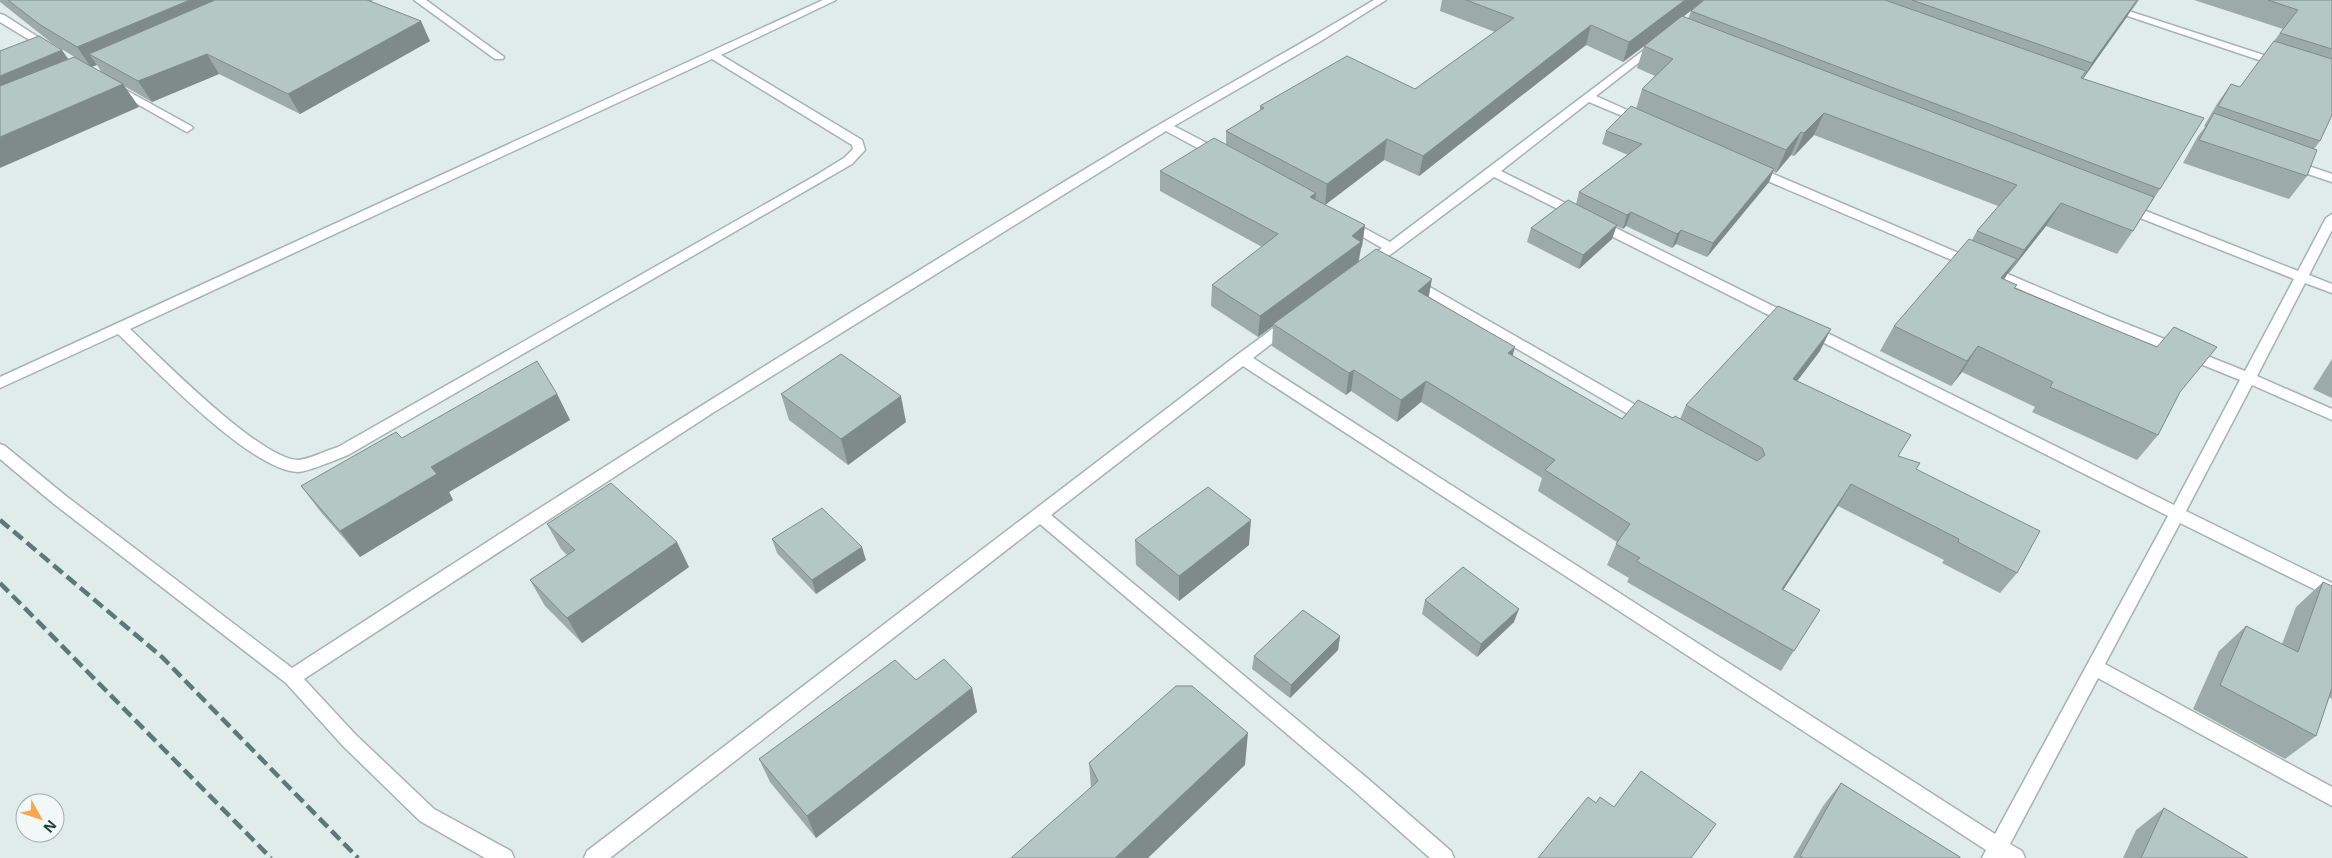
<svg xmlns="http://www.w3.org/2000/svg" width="2332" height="858" font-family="'Open Sans',sans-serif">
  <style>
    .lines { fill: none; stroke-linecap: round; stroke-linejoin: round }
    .street-casing { stroke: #a3b4b3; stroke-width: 3 }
    .street { fill: #fff; fill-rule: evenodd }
    .rail { stroke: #5a7979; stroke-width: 4.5; stroke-dasharray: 12 5.5; stroke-linecap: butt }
    .wall { fill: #9caba9; fill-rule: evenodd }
    .shaded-wall { fill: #7f8b89 }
    .building { fill: #b5c7c4; stroke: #7f8b89 }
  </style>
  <rect width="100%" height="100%" fill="#e0ecea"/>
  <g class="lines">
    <defs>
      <g id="street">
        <polygon points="414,0 426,0 504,57 503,59 495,59"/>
        <path d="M823,0H836L721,55L862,140L865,150L852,164L348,455C338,459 307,472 298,472C251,471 154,368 118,334L0,388V377ZM712,59L852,145L853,149L844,158L813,177L338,447C328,450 307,460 298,460C261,460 160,357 130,329Z"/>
        <path d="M1374,0H1386L1321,41L1174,126L1224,152L1226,155L1224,158H1216L1166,131L711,414L304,679L355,734L434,809L511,851L514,858H485L420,821L343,746L286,683L54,504L0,459V444L5,446L66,496L292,668C565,490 841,316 1120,148C1204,97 1290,51 1374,0Z"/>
        <polygon points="2080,0 2095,0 2285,62 2287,64 2281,67 2277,66"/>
        <polygon points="0,14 4,15 55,48 50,51 46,50 0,22"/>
        <polygon points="1656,41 1660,42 1660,46 1596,96 1647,119 1649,121 1647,123 1639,123 1589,102 1501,171 2174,505 2240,380 2094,321 1749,173 1747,170 1749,167 1757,167 2104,315 2245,371 2294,279 2120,210 2118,207 2124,203 2128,204 2298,271 2326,218 2332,214 2332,230 2309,275 2332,284 2332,293 2305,283 2257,376 2332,409 2332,420 2252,385 2186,511 2332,583 2332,598 2180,523 2105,664 2332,787 2332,806 2098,678 2010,844 2022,851 2025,858 1982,858 1986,850 1243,366 1051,515 1367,778 1451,851 1454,858 1430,858 1353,790 1040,524 610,858 584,858 587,851 1237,355 1283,321 1293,321 1295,324 1293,327 1253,358 1995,834 2168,516 1494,177 1374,267 1364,267 1362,264 1382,248 1342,225 1343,222 1353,222 1390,242"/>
        <polygon points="115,84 191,126 193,128 187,132 183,130 111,89 109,87 111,85"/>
        <polygon points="2291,160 2332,174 2332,182 2287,167 2285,164"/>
        <polygon points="1414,278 1653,415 1655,419 1653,423 1643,423 1409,285 1407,282 1409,279"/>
      </g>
    </defs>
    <use href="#street" class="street-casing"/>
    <use href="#street" class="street"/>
    <g class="rail">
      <polyline points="0,520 162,657 358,858"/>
      <polyline points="0,583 271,858"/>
    </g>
  </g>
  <g class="wall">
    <path d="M0,0H374L371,1L430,41L300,114L219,74L152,102L124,86L139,107L69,59L88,65L53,44L0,2ZM97,65L102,73L91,67Z"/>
    <path d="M1442,0H2139L2132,10H2131L2083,79L2160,189L2133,231L2117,254L2046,226L2009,273H2008L2004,279L2015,289L2179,393L2158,435L2137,460L2032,412L2035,407L1962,372L1951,386L1880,351L1894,326L1972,240L1977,231L1998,206L1814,135L1794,156L1791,155L1776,173L1773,171L1769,182L1707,257L1676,244L1672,248L1626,226L1623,229L1616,226L1612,239L1579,269L1527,242L1531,228L1576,204L1579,192L1628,155L1602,144L1606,131L1636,109L1642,89L1655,76L1637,68L1644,46L1623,62L1586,45L1419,176L1384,160L1325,205L1365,225L1362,246L1361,248L1359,261L1429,297L1513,356L1622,419L1673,418L1680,419L1686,405L1820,351L1797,381L1916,469L2017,573L2000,593L1942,563L1944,560L1838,506L1783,590L1820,610L1781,671L1627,582L1629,578L1607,565L1617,542L1538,491L1542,478L1421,402L1397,422L1351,391L1346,395L1272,346L1273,326L1258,337L1211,306L1212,285L1262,247L1160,191V171L1226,145V131L1260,111V106L1415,89L1495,32L1440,11ZM1697,6L1691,11L1688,19L1683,17Z"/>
    <polygon points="2194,0 2332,0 2332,115 2320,141 2314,149 2307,176 2289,199 2183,163 2198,136 2205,127 2204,126 2217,104 2231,84 2240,87 2283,29"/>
    <polygon points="2332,359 2332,398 2313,389"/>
    <polygon points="557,394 570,420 449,492 453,500 360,557 320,511 301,486 402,438"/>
    <polygon points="781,394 906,422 848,465 789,420"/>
    <polygon points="547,524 689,567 582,643 545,606 530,580 567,555 561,549"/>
    <polygon points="772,539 866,560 816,594 777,553"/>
    <polygon points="1135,540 1249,545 1179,601 1136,565"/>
    <polygon points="2323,582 2332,586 2332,699 2329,697 2316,736 2285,759 2193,709 2219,651 2246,626 2282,644 2296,607"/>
    <polygon points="1425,600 1514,622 1477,657 1422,614"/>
    <polygon points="1340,636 1338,650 1290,698 1252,669 1254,656"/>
    <polygon points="916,680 972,688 977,712 816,838 770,782 759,759"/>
    <polygon points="1089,763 1245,765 1091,787"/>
    <polygon points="1841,783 1960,858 1793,858 1823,806"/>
    <polygon points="2164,808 2248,858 2123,858 2136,830"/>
  </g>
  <g class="shaded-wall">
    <polygon points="190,0 248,0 89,54 97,65 91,67 77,47"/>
    <polygon points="1685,0 1705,0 1623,62 1629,42"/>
    <polygon points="2137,0 2127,17 2080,83 2092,63"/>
    <polygon points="421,21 430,41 300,114 288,94"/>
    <polygon points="1591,25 1586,45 1419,176 1423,156"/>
    <polygon points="62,50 78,73 0,106 0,76"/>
    <polygon points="207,54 219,74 152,102 138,81"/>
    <polygon points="123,84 139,107 0,168 0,137"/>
    <polygon points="1824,113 1814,135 1794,156 1804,133"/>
    <polygon points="1801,132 1791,155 1776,173 1786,150"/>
    <polygon points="1387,139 1384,160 1325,205 1327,184"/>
    <polygon points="1774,169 1769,182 1707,257 1713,243"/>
    <polygon points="1316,193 1314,214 1310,197"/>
    <polygon points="2061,203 2046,226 2009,273 2024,250"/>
    <polygon points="1631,212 1626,226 1623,229 1627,215"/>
    <polygon points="1365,225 1362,246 1361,248 1358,262 1273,324 1273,326 1258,337 1260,316 1352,236"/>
    <polygon points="1617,225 1612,239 1579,269 1583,255"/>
    <polygon points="1681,230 1676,244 1672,248 1677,234"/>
    <polygon points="2017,259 2001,284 2001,278"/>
    <polygon points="1432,279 1428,301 1418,291"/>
    <polygon points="1831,329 1820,351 1782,401 1793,379"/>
    <polygon points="1978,346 1962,372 1951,386 1967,361"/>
    <polygon points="1515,347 1509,369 1508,353"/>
    <polygon points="1354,370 1351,391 1346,395 1349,373"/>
    <polygon points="1426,381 1421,402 1397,422 1401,400"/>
    <polygon points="557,394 570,420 449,492 453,500 360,557 340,531 431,467"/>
    <polygon points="901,396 906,422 848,465 841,439"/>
    <polygon points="1851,484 1838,506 1770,610 1782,589"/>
    <polygon points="1251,520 1249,545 1179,601 1179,576"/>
    <polygon points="677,542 689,567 582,643 567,618"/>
    <polygon points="862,547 866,560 816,594 812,580"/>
    <polygon points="1519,609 1514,622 1477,657 1481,644"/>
    <polygon points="1340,636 1338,650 1290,698 1291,685"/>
    <polygon points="972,688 977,712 816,838 807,816"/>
    <polygon points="1248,733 1245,765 1148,858 1115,858"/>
  </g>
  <g class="building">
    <polygon points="8,0 190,0 77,47 39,24"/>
    <polygon points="215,0 367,0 421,21 288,94 207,54 138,81 89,54"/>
    <polygon points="1466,0 1685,0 1629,42 1591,25 1423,156 1387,139 1327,184 1226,131 1264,108 1260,106 1347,56 1415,89 1514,18"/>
    <polygon points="1704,0 1885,0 2086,71 2081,78 2204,118 2160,189 1691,11"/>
    <polygon points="1912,0 2137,0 2092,63"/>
    <polygon points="2268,0 2332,0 2332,49 2280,33 2298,10"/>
    <polygon points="1682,16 2154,197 2133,231 2061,203 2024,250 1977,231 2017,185 1824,113 1804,133 1801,132 1786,150 1642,89 1673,59 1644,46"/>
    <polygon points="39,36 62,50 0,76 0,51"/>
    <polygon points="2274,41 2332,59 2332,115 2320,141 2218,106 2231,84 2240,87"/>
    <polygon points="74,57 123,84 0,137 0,86"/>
    <polygon points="1631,106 1774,169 1713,243 1681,230 1677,234 1631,212 1627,215 1579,192 1642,144 1606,131"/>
    <polygon points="2214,113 2317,150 2307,176 2199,140"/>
    <polygon points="1214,138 1316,193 1310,197 1365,225 1352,236 1361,242 1260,316 1212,285 1278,234 1160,171"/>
    <polygon points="1568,200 1617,225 1583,255 1531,228"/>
    <polygon points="1969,239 2017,259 2001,278 2017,285 2014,288 2157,347 2174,327 2217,347 2180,392 2158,435 2050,387 2053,382 1978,346 1967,361 1894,326"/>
    <polygon points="1376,249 1432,279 1418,291 1515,347 1508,353 1622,419 1638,400 1673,418 1675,416 1757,461 1765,455 1762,448 1686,405 1778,306 1831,329 1793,379 1911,435 1898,456 1920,463 1916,469 2040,531 2017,573 1958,542 1959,539 1851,484 1782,589 1820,610 1794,651 1636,561 1640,558 1616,544 1630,524 1545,470 1555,460 1426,381 1401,400 1354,370 1349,373 1273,324"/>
    <polygon points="841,354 901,396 841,439 781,394"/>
    <polygon points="537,361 557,394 431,467 437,474 340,531 301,486 396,432 402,438"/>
    <polygon points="611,483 677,542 567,618 530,580 575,550 547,524"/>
    <polygon points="1208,487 1251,520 1179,576 1135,540"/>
    <polygon points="822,508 862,547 812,580 772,539"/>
    <polygon points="1463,567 1519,609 1481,644 1425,600"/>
    <polygon points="2323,582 2332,586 2332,688 2316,736 2220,685 2246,626 2298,652"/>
    <polygon points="1303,610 1340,636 1291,685 1254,656"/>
    <polygon points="944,659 972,688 807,816 759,759 895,660 916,680"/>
    <polygon points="1176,686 1192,686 1248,733 1115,858 1011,858 1098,781 1089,763"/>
    <polygon points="1641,771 1716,824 1691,858 1538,858 1588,797 1596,803 1600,797 1614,807"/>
    <polygon points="1841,783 1960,857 1960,858 1803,858 1800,856"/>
    <polygon points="2164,808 2248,858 2141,858"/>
  </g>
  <g transform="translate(40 818) rotate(130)"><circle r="24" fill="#f1f8f7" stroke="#9daead"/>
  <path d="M0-4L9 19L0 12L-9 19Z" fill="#faa650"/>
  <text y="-8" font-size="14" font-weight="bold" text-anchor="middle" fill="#203e3d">N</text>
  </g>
</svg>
